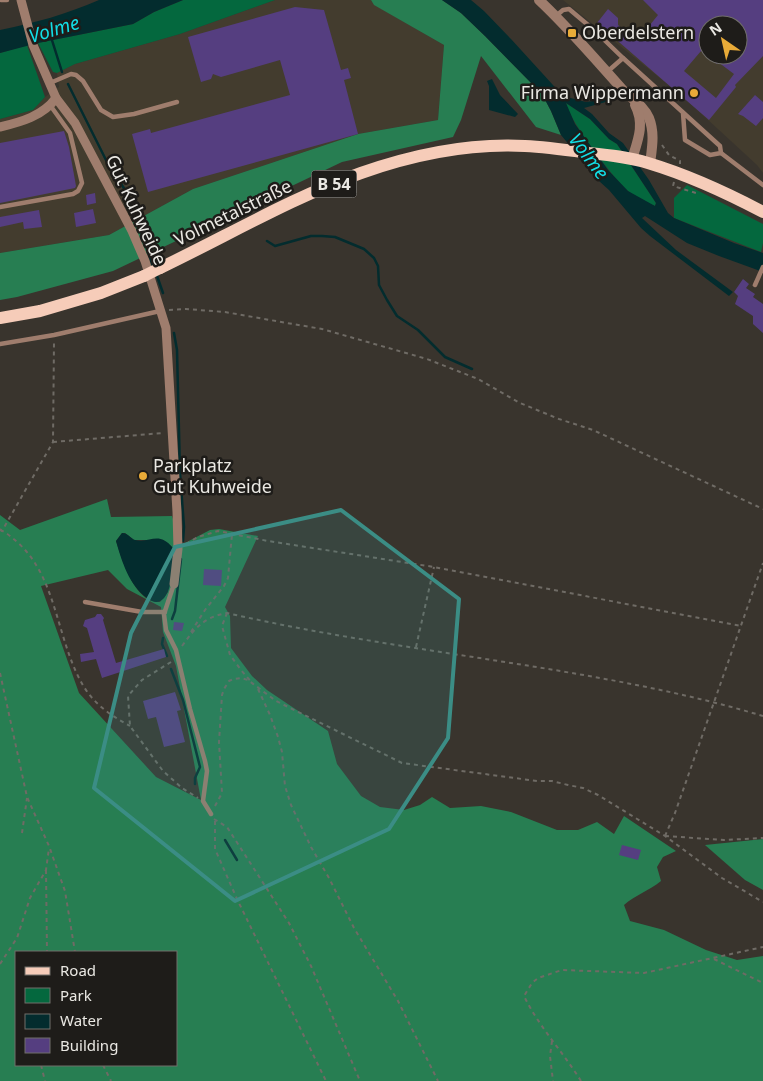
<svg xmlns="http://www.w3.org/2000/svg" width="763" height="1081" font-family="'Noto Sans',sans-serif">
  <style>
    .built { fill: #433c2e; fill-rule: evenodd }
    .green { fill: #04683e }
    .forest { fill: #277e52; fill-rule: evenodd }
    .water { fill: #032c2e; fill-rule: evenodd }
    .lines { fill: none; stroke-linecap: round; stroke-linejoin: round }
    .stream { stroke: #032c2e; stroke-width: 2.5 }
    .building { fill: #553e80; fill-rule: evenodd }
    .path { stroke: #6f6b65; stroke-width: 2; stroke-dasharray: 4 4; stroke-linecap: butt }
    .service { stroke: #9f7d6d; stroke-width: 4.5 }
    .minor { stroke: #9f7d6d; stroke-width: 9 }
    .tertiary { stroke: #9f7d6d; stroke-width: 10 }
    .primary { stroke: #f6ccb9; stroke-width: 12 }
    .primary-bridge { stroke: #f6ccb9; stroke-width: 12 }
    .marked { fill: #3b8d85; fill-opacity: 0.2; stroke: #3b8d85; stroke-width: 4; stroke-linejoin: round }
    .poi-dot { fill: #e9ab38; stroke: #1e1c19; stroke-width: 2 }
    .labels { text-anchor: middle; stroke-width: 5; stroke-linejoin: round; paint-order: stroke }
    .shield { fill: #1e1c19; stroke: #adaba6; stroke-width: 1 }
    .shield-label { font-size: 16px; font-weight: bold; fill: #eae8e3 }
    .poi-label { font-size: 18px; fill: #eae8e3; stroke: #1e1c19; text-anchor: start }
    .street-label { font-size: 18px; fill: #eae8e3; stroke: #1e1c19 }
    .water-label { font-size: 19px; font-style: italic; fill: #12dee6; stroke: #1e1c19 }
  </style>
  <rect width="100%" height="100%" fill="#39342d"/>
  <g class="built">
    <polygon points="275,0 371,0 375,5 444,45 438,120 358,134 193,189 109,235 0,253 0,119 33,110 45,97 59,87 57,73 75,64 180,34"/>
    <path d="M563,0H763V173L757,165L681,95ZM708,25H738V55H708Z"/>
  </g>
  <g class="green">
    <polygon points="183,0 275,0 180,34 75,64 57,73 53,72 38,43 133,24 154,12"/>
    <polygon points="27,45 45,97 33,110 0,119 0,53"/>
    <path d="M566,103L590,119L609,139L617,144L656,203L655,206C647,203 635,197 628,191C614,179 568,119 566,103Z"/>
    <polygon points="687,185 763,224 763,243 761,252 674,218 674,198"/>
  </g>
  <g class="forest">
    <polygon points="371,0 442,0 461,13 485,36 542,94 551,111 561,135 536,127 481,56 461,120 453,137 342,162 113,271 17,297 0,300 0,253 109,235 193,189 358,134 438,120 444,45 374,5"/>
    <path d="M107,499L111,517L172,516L181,545L210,530L219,529L258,536L225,607L230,616L231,648L252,676L267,690L328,731L337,764L361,796L380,807L404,810L420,805L432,797L450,808L481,806L511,812L557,830H578L597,822L614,834L624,816L676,851L663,857L657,867L661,881C649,891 635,895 624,905L630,921L664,930L706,950L737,960L763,956V1081H0V515L20,530ZM122,533H125L134,540H163L173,548L168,592L160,602C135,604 122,559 116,541ZM108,570L127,589L161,607L163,632L176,666L201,800L156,777L79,693L41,586ZM16,952H176V1065H16Z"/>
    <polygon points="763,839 763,890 745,880 705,845"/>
  </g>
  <g class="water">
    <path d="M99,0H183L154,12L133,24L38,43L0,53V30C35,23 67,14 99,0Z"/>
    <path d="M442,0H471L484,11L511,39L563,96L586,102L612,98L613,100L584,108L592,114L609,133L623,143L649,180L668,213L674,218L734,243L763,253V272L719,256L687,243L645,216L642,218L676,250L733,292L729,296L650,236L641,228L609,190L599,181L561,135L551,111L542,94L485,36L461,13ZM566,103L590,119L609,139L617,144L656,203L655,206L628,191L608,170L575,124Z"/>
    <polygon points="492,79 500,95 518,114 515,117 489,110 489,86 487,81"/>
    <path d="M122,533C128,533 130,538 135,540C150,544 158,530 173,548C175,561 172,617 147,598C129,585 122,562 116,541Z"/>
  </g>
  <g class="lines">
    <g class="stream">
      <polyline points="51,37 62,72"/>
      <polyline points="68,84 106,160 125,190 136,217 153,266"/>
      <polyline points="267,241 275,246 311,236 322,236 335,237 364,249 374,258 378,266 379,285 387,300 397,316 418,330 445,357 472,369"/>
      <polyline points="156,273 163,293"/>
      <polyline points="174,333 177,350 180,473 184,527 183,541"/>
      <polyline points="172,619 175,611 181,559"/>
      <polyline points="163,638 162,644 167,656"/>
      <polyline points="171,669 183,700 200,767 195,778 195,784"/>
      <polyline points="225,840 237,860"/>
    </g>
  </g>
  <g class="building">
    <path d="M643,0H763V56L735,85L736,87L709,120L597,23L608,9L618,18V25L637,41L658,15ZM708,25H738V55H708ZM701,51L717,64L718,62L734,74L716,98L684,71Z"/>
    <polygon points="295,7 324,10 341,70 348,68 351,78 344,80 358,134 148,192 132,134 150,129 151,133 290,95 280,60 221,77 213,74 211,79 201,82 188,37"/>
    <polygon points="755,95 763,102 763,118 756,126 743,116 738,114"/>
    <polygon points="64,131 69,147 76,186 75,188 0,203 0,143"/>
    <polygon points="95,193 96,203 87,205 86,195"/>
    <polygon points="93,209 96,223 76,227 74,213"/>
    <polygon points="39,210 42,227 24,229 23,222 0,227 0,217"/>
    <polygon points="743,279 749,284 746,288 755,294 753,297 763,304 763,333 753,324 753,316 735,304 738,296 734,292"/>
    <polygon points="204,569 222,570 221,586 203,585"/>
    <polygon points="97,614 101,614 104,618 103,620 116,663 164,649 166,657 102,678 96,659 81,662 80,654 94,652 87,628 83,626 85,620 95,617"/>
    <polygon points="174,622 184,623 182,631 173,630"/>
    <polygon points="175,692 181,710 177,711 185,742 164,747 156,717 148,719 143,701"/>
    <polygon points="622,845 641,850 638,860 619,855"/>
  </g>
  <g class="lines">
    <g class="path">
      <polyline points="662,145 669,155 680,161 680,164"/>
      <polyline points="674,182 673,186 696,193"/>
      <polyline points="169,310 186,309 225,312 287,323 322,329 427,359 478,379 520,403 559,419 593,430 763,509"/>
      <polyline points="53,442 163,433"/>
      <polyline points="0,529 2,531 53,442 54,342"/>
      <path d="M0,530C6,532 11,537 16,541C58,577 56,641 84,687C96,706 112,716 130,726"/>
      <polyline points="186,544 198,537 218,531 268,541 434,567 741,626"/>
      <polyline points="227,613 222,626 230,655 241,670 253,684"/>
      <polyline points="191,632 205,610 224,586 228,578 232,534"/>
      <path d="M182,646C195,628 204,617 227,613C275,624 323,633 372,641C503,663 636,678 763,716"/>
      <polyline points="416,647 434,567"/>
      <polyline points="171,662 142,680 128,696 130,726 163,771 182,788 198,798"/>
      <polyline points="0,673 27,797 49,846 65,891 75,952"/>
      <polyline points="258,689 270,715 278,737 282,752 285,786 291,805 311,847 329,878 354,928 398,1001 438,1081"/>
      <polyline points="215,806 222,793 219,742 222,695 224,689 229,681 233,679 241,678 248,680 276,701 402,763 537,781 552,781 568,785 583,788 598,795 665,836 722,878 763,902"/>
      <polyline points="214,819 227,827 289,923 311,966 360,1081"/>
      <polyline points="215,821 215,849 237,899 326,1081"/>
      <polyline points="22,833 27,798"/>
      <polyline points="665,836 675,813 763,563"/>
      <polyline points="665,836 724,840 763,838"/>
      <polyline points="46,870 47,952"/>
      <polyline points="714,959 763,983"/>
      <polyline points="0,964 17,938 30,898 46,870 49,848"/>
      <polyline points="552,1041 550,1056 553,1081"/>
      <polyline points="41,1065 45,1081"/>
      <polyline points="103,1065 111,1081"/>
      <path d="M581,1081C563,1052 539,1027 524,996L532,983L538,978L562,970L644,973L763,947"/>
    </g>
    <g class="service">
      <polyline points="1,0 7,0"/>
      <polyline points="556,16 563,10 569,9 594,30 623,58"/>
      <polyline points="607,72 623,58 720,146 721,153 710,155 685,140 683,113"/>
      <polyline points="50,83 71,74 76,75 83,81 101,110 113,117 134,114 177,102"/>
      <polyline points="721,153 763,185"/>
      <polyline points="0,207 73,194 78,191 82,183 70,133 50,105"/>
      <polyline points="755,285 763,267"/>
      <polyline points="0,344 54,335 160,311"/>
      <polyline points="174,584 164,614 166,630 176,650 190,709 205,761 207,771 203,801 211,814"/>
      <polyline points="85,602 142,612 165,612"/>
    </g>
    <g class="minor">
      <polyline points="21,0 33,45 56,98 75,123 132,231 145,261 166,328 177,512 178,549 174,584"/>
      <path d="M0,127C21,122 43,116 56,98"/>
    </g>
    <g class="tertiary">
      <path d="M539,0C569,28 595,59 623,90C632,99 644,106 649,118C655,133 652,148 650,164"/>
      <path d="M632,159C638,140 645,124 635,105"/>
    </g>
    <g class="primary">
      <path d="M160,268C227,236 291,198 361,173C412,155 470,143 525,146C546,147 567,150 589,153C609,155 629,157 648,163C688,175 727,193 763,212"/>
      <polyline points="0,318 40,311 101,293 144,276"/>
    </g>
    <polyline class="primary-bridge" points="144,276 160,268"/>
  </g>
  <path class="marked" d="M341,510L459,599L448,738L389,829L235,901L94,788L131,633L175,547Z"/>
  <g class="poi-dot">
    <rect x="567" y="28" width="10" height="10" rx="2.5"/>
    <circle cx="694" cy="93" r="5"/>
    <circle cx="143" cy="476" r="5"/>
  </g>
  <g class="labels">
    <rect class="shield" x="311.5" y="170.5" width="45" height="27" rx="4"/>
    <g class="shield-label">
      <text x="334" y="190">B 54</text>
    </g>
    <g class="poi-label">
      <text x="582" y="39">Oberdelstern</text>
      <text x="684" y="99" text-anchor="end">Firma Wippermann</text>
      <text x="153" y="472">Parkplatz<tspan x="153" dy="21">Gut Kuhweide</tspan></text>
    </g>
    <g class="street-label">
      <text transform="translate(136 210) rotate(65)" y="6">Gut Kuhweide</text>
      <text transform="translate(233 213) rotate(-26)" y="6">Volmetalstraße</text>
    </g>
    <g class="water-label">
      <text transform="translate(54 29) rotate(-17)" y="7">Volme</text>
      <text transform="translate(589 156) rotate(53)" y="7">Volme</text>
    </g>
  </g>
  <rect x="15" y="951" width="162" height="115" fill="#1e1c19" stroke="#706e6a"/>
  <rect x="25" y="967" width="25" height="8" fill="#f6ccb9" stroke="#706e6a"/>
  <text x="60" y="976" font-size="15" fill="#eae8e3">Road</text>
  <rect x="25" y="988" width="25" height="15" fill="#04683e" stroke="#706e6a"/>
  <text x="60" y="1001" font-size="15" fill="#eae8e3">Park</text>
  <rect x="25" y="1014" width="25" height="15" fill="#032c2e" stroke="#706e6a"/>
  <text x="60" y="1026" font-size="15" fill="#eae8e3">Water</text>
  <rect x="25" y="1038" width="25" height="15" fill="#553e80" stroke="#706e6a"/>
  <text x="60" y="1051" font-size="15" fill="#eae8e3">Building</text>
  <g transform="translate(723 40) rotate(326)"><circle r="24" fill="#1e1c19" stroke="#706e6a"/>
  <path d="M0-4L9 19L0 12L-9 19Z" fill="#e9ab38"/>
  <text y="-8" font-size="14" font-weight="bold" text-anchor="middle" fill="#eae8e3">N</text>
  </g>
</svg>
